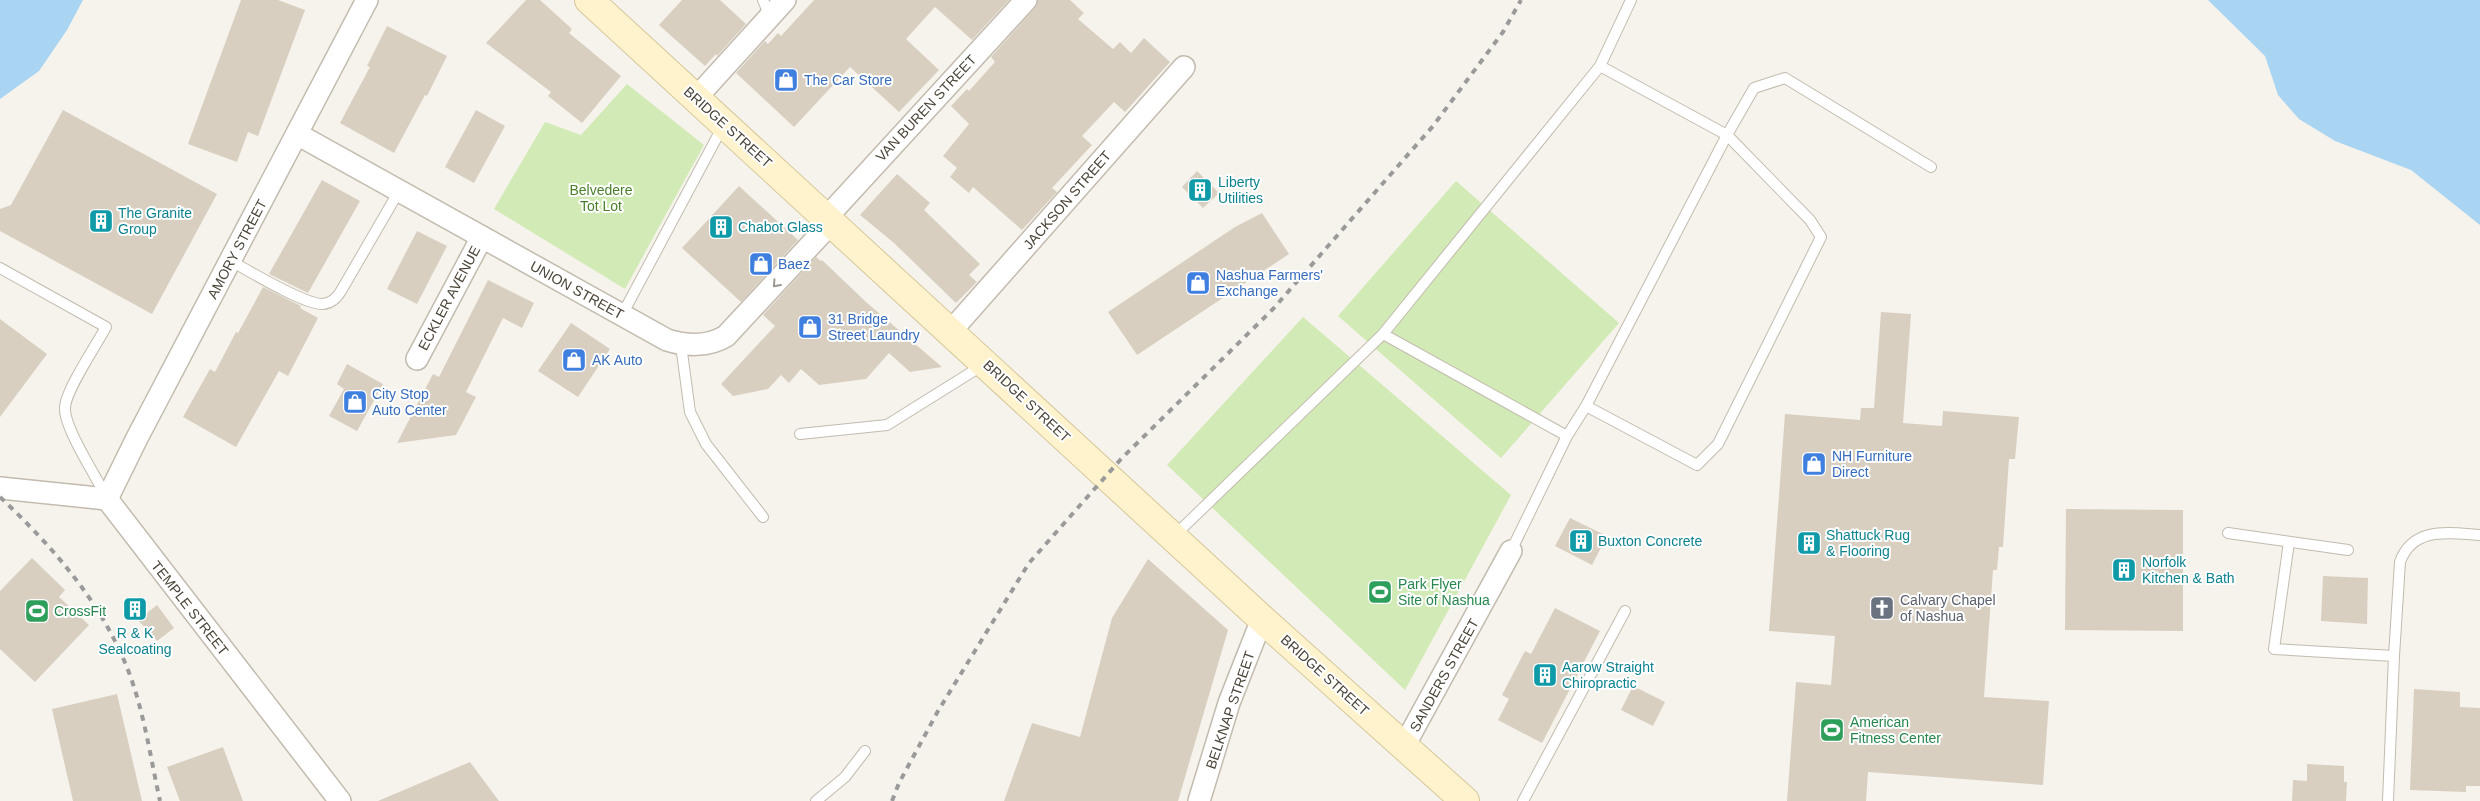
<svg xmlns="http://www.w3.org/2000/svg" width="2480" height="801" font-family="Arial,sans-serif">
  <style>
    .green { fill: #d2eab5 }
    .water { fill: #a9d4f2 }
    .building { fill: #d8cfc1 }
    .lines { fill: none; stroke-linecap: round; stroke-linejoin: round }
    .lane-casing { stroke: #c2bbae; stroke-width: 12 }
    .street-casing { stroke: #c2bbae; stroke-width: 24 }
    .secondary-casing { stroke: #d6c79b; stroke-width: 30 }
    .lane { stroke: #fff; stroke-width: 10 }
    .street { stroke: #fff; stroke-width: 21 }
    .secondary { stroke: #fff3cd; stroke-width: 28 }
    .rail { stroke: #9a9a9a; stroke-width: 4; stroke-dasharray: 6 6; stroke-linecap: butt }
    .oneway { stroke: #9c9892 }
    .labels { text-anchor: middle; stroke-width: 4; stroke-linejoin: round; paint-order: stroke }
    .shop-label { font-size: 14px; fill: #366cbe; stroke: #fff; text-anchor: start }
    .street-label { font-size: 14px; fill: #4b4439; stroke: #fff }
    .culture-label { font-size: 14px; fill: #0d838f; stroke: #fff; text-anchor: start }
    .park-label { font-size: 14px; fill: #4a7f2a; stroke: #fff }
    .leisure-label { font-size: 14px; fill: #27864d; stroke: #fff; text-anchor: start }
    .worship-label { font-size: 14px; fill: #5b616d; stroke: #fff; text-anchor: start }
  </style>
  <rect width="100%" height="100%" fill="#f6f3ec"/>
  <g class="green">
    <polygon points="627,84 704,145 625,289 494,209 545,122 581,135"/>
    <polygon points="1456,181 1619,323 1501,458 1338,316"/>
    <polygon points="1303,317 1511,495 1405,690 1167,465"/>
  </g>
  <g class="water">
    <polygon points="0,0 83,0 67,30 39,71 0,99"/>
    <polygon points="2208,0 2480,0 2480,225 2411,170 2335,141 2299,119 2278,95 2265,56"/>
  </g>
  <g class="building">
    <polygon points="241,0 278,0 305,10 258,136 248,132 237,162 188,144"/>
    <polygon points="526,0 540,0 572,29 569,33 621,76 582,123 548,96 551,92 486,43"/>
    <polygon points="682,0 720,0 746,24 717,56 716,54 705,66 659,25"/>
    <polygon points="814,0 1009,0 972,40 935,7 906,39 939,70 899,112 850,67 794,127 736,73 765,41 768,44 778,33 781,36"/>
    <polygon points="1038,0 1070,0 1084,13 1078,19 1113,49 1120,42 1131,53 1144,38 1170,62 1125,112 1114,102 1082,136 1092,145 1052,188 1057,192 1022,230 973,187 969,193 950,177 957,168 943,156 969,124 951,106 967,89 969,91 995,62 991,57 1035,8"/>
    <polygon points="387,26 447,56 427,96 425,95 394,153 340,123 370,67 367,66"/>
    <polygon points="63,110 217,194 152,314 0,231 0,209 11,205"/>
    <polygon points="476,110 505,126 474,183 445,167"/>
    <polygon points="1197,171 1219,193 1203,208 1182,187"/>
    <polygon points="897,174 930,203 924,210 980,264 969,275 977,282 956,303 894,243 860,215"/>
    <polygon points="322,180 360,201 308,293 269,274"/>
    <polygon points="739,186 798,240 741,302 682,248"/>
    <polygon points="1262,213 1289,254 1137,355 1108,312 1235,227"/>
    <polygon points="417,231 447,246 417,304 387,289"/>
    <polygon points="816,257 821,261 822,260 866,302 942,367 910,372 889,353 866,379 819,385 801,369 789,383 781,375 768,389 733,396 721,384 775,326 763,315"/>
    <polygon points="488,280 534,303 522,328 503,318 466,392 476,397 456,435 397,443 433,374 439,377"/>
    <polygon points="263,287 301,306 300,308 318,318 288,376 279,371 236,447 183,417 210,369 215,372 236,332 238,333"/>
    <polygon points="1881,312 1911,314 1903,423 1942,426 1943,411 2019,417 2015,459 2009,459 2003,547 1999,547 1997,570 1993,570 1984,697 2049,701 2043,785 1868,772 1866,801 1787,801 1796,682 1831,685 1835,636 1769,631 1785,414 1860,420 1861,408 1874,408"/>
    <polygon points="0,319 47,354 0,417"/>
    <polygon points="571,323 610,349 578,397 538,371"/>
    <polygon points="347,364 383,384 357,431 329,416 344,389 337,384"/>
    <polygon points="2066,509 2183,510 2183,631 2065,630"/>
    <polygon points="1570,518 1607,536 1592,565 1555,546"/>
    <polygon points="32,558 65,590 59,597 89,625 35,682 0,649 0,591"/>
    <polygon points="1148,559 1228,630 1178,801 1004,801 1032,723 1080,737 1112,618"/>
    <polygon points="2323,576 2368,578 2367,624 2321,621"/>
    <polygon points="157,605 174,628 157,641 138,620"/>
    <polygon points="1555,608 1600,631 1542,743 1498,720 1509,699 1502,695 1525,651 1531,654"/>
    <polygon points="1633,686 1665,702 1653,726 1621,710"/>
    <polygon points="2414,689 2460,692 2460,707 2480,708 2480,786 2466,786 2466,792 2410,790"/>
    <polygon points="117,694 142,801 73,801 52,709"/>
    <polygon points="223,747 243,801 180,801 167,767"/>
    <polygon points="470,762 499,801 378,801"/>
    <polygon points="2307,764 2344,766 2344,782 2347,782 2346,801 2292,801 2293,780 2307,781"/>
  </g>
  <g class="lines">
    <defs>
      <g id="lane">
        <polyline points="763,0 770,17"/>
        <polyline points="1600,66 1631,0"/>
        <path d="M231,261C249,271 305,305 323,304C332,303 337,298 341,291L399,191"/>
        <path d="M0,268L106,327C97,344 65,391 65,408C64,428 97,478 107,498"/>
        <polyline points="622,315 724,124"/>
        <polyline points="681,345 690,412 706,444 763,517"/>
        <polyline points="800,434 887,425 983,365"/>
        <polyline points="1567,436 1383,334 1600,66 1727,135 1810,220 1821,237 1718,444 1697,465 1586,406"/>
        <polyline points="2228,533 2348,550"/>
        <polyline points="1173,537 1383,334"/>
        <polyline points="2289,542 2274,649 2394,656 2388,801"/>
        <polyline points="1511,551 1567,436 1586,406 1727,135 1754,88 1785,78 1931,167"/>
        <path d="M2394,656L2400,562C2413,526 2449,533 2480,535"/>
        <polyline points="816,801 845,777 865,751"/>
        <polyline points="1523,801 1625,611"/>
      </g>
      <g id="street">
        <polyline points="696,98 785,0"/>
        <path d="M297,134L667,340C686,346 708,347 726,336L832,222"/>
        <polyline points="827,217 1026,0"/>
        <polyline points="951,331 1184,67"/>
        <polyline points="417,359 482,237"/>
        <polyline points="0,488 107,499 340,801"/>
        <polyline points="107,499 137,438 367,0"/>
        <polyline points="1404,746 1511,551"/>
        <polyline points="1199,801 1229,703 1262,619"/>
      </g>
      <polyline id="secondary" points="589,0 1262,619 1465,801"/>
    </defs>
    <use href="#lane" class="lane-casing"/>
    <use href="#street" class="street-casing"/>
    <use href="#secondary" class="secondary-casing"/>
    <use href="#lane" class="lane"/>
    <use href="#street" class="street"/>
    <use href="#secondary" class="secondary"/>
    <g class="rail">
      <path d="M0,497C55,549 105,606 131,678C145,718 151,760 160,801"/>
      <polyline points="892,801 899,783 938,711 1029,563 1121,459 1273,309 1433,126 1503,32 1521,0"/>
    </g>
  </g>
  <defs><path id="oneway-chevron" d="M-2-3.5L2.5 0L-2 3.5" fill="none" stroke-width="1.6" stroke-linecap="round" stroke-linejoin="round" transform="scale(1.25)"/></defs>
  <use class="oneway" href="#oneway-chevron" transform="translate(776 284) rotate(132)"/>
  <defs>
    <symbol id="shop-square" viewBox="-11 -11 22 22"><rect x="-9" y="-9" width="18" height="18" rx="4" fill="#3f7fe0" stroke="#fff"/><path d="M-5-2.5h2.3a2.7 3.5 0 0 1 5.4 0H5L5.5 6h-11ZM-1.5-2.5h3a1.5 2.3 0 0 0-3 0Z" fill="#fff"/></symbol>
    <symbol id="building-square" viewBox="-11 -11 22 22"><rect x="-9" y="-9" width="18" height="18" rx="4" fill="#0f9aa8" stroke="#fff"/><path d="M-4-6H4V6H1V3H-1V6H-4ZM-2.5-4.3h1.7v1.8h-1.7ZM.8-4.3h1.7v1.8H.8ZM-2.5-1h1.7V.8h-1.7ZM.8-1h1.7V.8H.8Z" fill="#fff"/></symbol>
    <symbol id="stadium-square" viewBox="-11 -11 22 22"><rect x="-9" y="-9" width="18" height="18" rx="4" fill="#2e9e5b" stroke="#fff"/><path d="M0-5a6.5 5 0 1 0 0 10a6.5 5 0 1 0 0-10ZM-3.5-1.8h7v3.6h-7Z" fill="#fff"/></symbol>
    <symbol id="church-square" viewBox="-11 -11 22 22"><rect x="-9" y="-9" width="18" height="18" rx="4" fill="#6b7280" stroke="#fff"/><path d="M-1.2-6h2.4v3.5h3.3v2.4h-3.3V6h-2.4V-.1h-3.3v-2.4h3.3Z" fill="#fff"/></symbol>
  </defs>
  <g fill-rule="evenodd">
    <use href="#shop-square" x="772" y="66" width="28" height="28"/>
    <use href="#building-square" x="1186" y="176" width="28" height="28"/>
    <use href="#building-square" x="87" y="207" width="28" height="28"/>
    <use href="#building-square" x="707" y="213" width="28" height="28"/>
    <use href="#shop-square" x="747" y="250" width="28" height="28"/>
    <use href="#shop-square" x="1184" y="269" width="28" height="28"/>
    <use href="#shop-square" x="796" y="313" width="28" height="28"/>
    <use href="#shop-square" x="560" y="346" width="28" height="28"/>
    <use href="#shop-square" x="341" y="388" width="28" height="28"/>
    <use href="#shop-square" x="1800" y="450" width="28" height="28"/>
    <use href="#building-square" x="1567" y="527" width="28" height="28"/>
    <use href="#building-square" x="1795" y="529" width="28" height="28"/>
    <use href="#building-square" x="2110" y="556" width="28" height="28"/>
    <use href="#stadium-square" x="1366" y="578" width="28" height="28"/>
    <use href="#church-square" x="1868" y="594" width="28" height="28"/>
    <use href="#building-square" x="121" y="595" width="28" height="28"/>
    <use href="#stadium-square" x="23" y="597" width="28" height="28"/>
    <use href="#building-square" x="1531" y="661" width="28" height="28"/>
    <use href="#stadium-square" x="1818" y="716" width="28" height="28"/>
  </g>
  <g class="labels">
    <g class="shop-label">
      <text x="804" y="85">The Car Store</text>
      <text x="778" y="269">Baez</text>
      <text x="1216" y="280">Nashua Farmers'<tspan x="1216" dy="16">Exchange</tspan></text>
      <text x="828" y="324">31 Bridge<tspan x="828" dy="16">Street Laundry</tspan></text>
      <text x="592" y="365">AK Auto</text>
      <text x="372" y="399">City Stop<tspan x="372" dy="16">Auto Center</tspan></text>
      <text x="1832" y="461">NH Furniture<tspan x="1832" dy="16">Direct</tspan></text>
    </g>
    <g class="street-label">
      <text transform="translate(926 108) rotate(-47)" y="5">VAN BUREN STREET</text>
      <text transform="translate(728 127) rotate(42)" y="5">BRIDGE STREET</text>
      <text transform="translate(1067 200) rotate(-49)" y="5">JACKSON STREET</text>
      <text transform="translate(237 249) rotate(-62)" y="5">AMORY STREET</text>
      <text transform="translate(577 290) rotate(29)" y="5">UNION STREET</text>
      <text transform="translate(449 298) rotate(-62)" y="5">ECKLER AVENUE</text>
      <text transform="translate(1027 401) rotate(43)" y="5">BRIDGE STREET</text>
      <text transform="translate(190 608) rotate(52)" y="5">TEMPLE STREET</text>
      <text transform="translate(1325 675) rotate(42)" y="5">BRIDGE STREET</text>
      <text transform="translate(1444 675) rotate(-61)" y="5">SANDERS STREET</text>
      <text transform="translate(1230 710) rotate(-71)" y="5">BELKNAP STREET</text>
    </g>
    <g class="culture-label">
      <text x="1218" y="187">Liberty<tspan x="1218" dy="16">Utilities</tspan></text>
      <text x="118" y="218">The Granite<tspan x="118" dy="16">Group</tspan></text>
      <text x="738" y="232">Chabot Glass</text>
      <text x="1826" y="540">Shattuck Rug<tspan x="1826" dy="16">&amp; Flooring</tspan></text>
      <text x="1598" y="546">Buxton Concrete</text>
      <text x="2142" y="567">Norfolk<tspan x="2142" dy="16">Kitchen &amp; Bath</tspan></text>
      <text x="135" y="638" text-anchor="middle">R &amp; K<tspan x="135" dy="16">Sealcoating</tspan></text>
      <text x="1562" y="672">Aarow Straight<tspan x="1562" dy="16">Chiropractic</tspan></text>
    </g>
    <g class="park-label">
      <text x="601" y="195">Belvedere<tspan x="601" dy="16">Tot Lot</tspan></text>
    </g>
    <g class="leisure-label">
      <text x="1398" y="589">Park Flyer<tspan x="1398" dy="16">Site of Nashua</tspan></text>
      <text x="54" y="616">CrossFit</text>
      <text x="1850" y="727">American<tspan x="1850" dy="16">Fitness Center</tspan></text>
    </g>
    <g class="worship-label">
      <text x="1900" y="605">Calvary Chapel<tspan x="1900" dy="16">of Nashua</tspan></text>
    </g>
  </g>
</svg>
